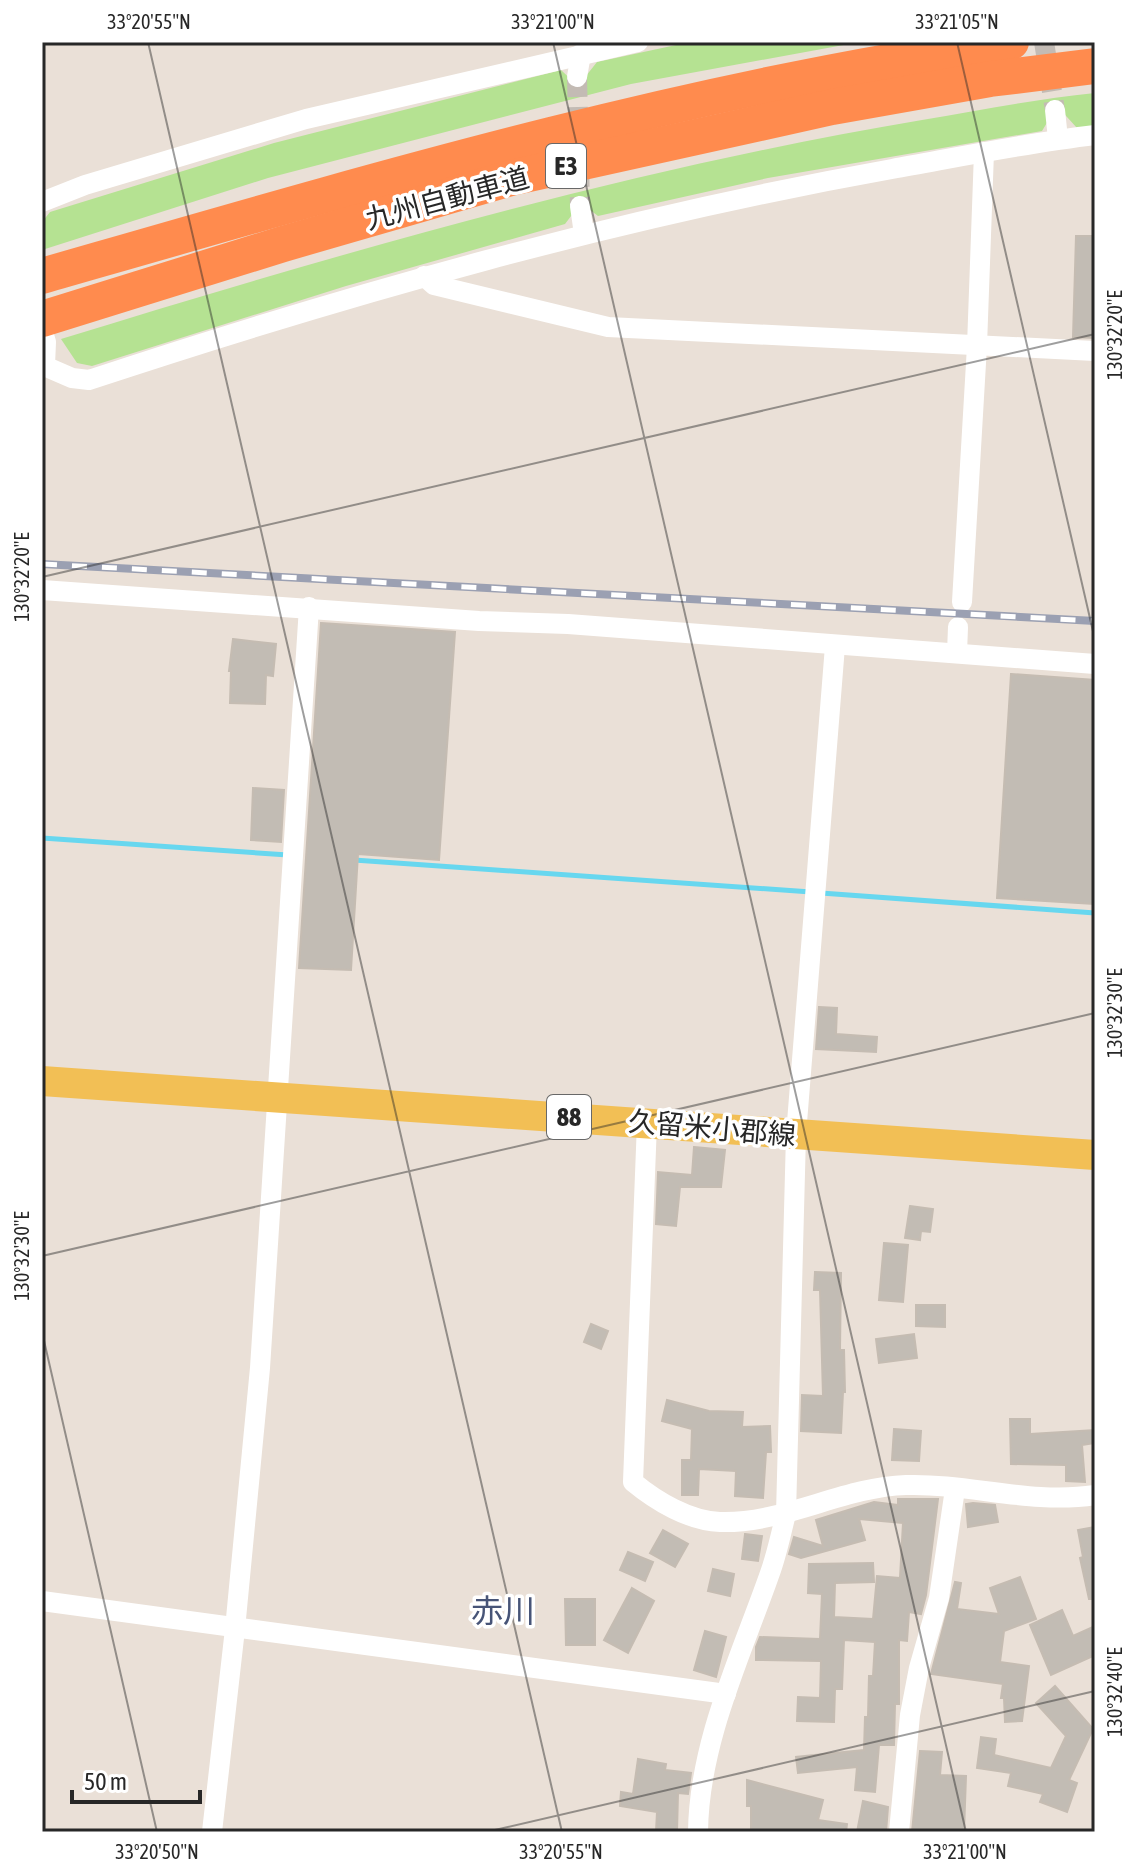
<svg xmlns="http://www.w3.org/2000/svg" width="1137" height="1874" font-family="'Asap Condensed','Noto Sans JP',sans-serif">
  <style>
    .green { fill: #b5e292 }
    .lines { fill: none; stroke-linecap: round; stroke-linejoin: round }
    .stream { stroke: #67d7ef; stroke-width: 5 }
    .building { fill: #c2bcb4; stroke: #c5bcb2; stroke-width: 2 }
    .street-tunnel { stroke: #c3bbb4; stroke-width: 20; stroke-dasharray: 20 10; stroke-linecap: butt }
    .street { stroke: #fff; stroke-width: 20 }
    .primary { stroke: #f2bf55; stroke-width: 30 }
    .highway { stroke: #ff8b4e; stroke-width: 36 }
    .rail-casing { stroke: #9ba0b2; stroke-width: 8 }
    .rail { stroke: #fff; stroke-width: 5; stroke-dasharray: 15; stroke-linecap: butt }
    .ticks { fill: none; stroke: #272727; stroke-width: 2; stroke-opacity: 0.45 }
    .labels { text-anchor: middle; stroke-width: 7; stroke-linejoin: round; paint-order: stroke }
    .shield { fill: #fff; stroke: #686868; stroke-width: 2 }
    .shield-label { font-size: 26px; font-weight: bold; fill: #272727 }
    .street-label { font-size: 28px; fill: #272727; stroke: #fff }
    .quarter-label { font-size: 32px; fill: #475477; stroke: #fff }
    .neatline { fill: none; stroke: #272727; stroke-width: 3 }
    .ticks-label { font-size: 20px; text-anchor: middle; fill: #272727 }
  </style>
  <rect width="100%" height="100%" fill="#eae0d7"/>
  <g class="green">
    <polygon points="690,42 860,42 631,84 268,178 42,250 42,222 50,212 274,143 561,70 578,86 597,62"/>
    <path d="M1095,93V126L1077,128L1057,106L1042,131L768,178L598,216L581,203L565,224L346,286L92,366L77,363L61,339C344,252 630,169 922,120C979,110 1037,99 1095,93Z"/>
  </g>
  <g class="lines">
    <g class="stream">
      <polyline points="42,838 288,855"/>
      <polyline points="354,860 811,892"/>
      <polyline points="821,893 1095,913"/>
    </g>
  </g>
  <g class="building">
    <polygon points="1076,236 1095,236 1095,338 1073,337"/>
    <polygon points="321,623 455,632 439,860 358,854 351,970 299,968"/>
    <polygon points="233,639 276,644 273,676 266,675 265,704 230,703 231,671 229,671"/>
    <polygon points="1011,674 1095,680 1094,904 997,898"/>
    <polygon points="253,788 284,790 281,842 251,840"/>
    <polygon points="819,1007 837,1008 836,1034 877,1037 876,1052 816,1049"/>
    <polygon points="694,1147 725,1150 721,1187 680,1187 676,1226 656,1224 658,1172 692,1175"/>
    <polygon points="910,1206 933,1209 930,1232 921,1231 920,1240 905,1238"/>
    <polygon points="884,1243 908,1245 903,1302 879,1300"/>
    <polygon points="815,1272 841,1273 840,1350 844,1350 845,1392 843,1392 841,1433 801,1431 802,1395 823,1396 820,1290 814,1290"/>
    <polygon points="916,1305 945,1305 945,1327 916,1326"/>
    <polygon points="591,1324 608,1331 601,1349 584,1342"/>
    <polygon points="914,1334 917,1358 879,1363 876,1339"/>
    <polygon points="667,1400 709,1411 743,1412 742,1427 770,1426 771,1452 766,1452 763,1498 735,1496 736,1471 699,1469 698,1495 682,1495 682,1460 691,1460 692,1429 662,1421"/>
    <polygon points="1010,1419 1030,1419 1030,1434 1095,1430 1095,1443 1082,1445 1085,1482 1066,1481 1066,1465 1011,1464"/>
    <polygon points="894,1429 921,1431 919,1461 892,1460"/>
    <polygon points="898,1499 938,1499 926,1595 921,1614 909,1612 907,1641 899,1640 899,1704 895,1704 894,1745 879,1745 875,1792 855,1790 857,1767 798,1773 796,1757 864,1750 865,1717 868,1717 869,1676 873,1676 875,1642 844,1640 842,1689 835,1689 834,1722 797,1721 798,1697 820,1698 821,1661 756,1660 756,1647 760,1637 820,1639 822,1594 808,1593 809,1564 873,1563 874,1582 835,1583 834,1617 873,1619 877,1576 900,1578 903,1523 859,1519 865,1540 801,1558 789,1554 794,1537 823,1546 816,1520 874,1502 898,1505"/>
    <polygon points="973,1503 995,1505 998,1522 968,1527 966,1504"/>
    <polygon points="1095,1527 1095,1599 1089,1599 1080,1558 1083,1557 1078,1530"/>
    <polygon points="663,1530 688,1544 675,1567 650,1553"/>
    <polygon points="745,1534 762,1536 758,1561 742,1559"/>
    <polygon points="628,1552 653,1562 645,1581 620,1570"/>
    <polygon points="713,1569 734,1574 730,1596 708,1591"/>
    <polygon points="1020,1577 1036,1619 1004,1631 1000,1662 1029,1666 1022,1721 1005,1722 1004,1698 1001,1698 1003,1684 931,1674 955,1582 961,1583 957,1609 999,1614 990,1588"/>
    <polygon points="632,1588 654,1601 628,1653 604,1640"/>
    <polygon points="565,1599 595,1599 595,1645 566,1645"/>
    <polygon points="1062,1610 1073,1636 1095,1626 1095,1655 1051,1675 1030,1625"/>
    <polygon points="705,1631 726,1637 716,1677 694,1670"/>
    <polygon points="1055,1686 1093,1729 1069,1780 1077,1783 1067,1812 1040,1802 1043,1794 1008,1786 1011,1773 977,1768 981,1737 996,1739 994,1755 1051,1768 1066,1736 1036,1703"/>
    <polygon points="920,1751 942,1752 940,1775 966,1776 964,1832 912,1832"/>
    <polygon points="638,1759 666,1764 665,1770 691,1773 688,1794 678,1793 677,1832 656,1832 657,1812 620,1806 621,1792 633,1794"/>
    <polygon points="747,1780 823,1800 818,1820 847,1824 846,1832 751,1832 751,1806 747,1806"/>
    <polygon points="863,1801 888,1807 886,1832 857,1832"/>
  </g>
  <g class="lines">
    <g class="street-tunnel">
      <polyline points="1044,42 1055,110"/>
      <polyline points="577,77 580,206"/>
    </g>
    <g class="street">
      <polyline points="577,77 581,54"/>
      <polyline points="1055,110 1058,139"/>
      <polyline points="42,202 85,185 306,119 638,42"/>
      <polyline points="580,206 584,234"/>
      <polyline points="424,276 434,285 608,327 1095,351"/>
      <polyline points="42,329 46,342 45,365"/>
      <path d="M42,365L72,378L89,380C352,293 618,218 892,169C959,157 1027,143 1095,135"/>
      <polyline points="42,590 479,621 568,624 1095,664"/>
      <polyline points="962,602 977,346 984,152"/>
      <polyline points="957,653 958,627"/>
      <path d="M647,1123L633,1482C656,1501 689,1521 720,1522C784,1524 842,1487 906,1485C969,1483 1031,1505 1095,1495"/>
      <polyline points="42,1601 726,1694"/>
      <polyline points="212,1832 235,1629 260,1368 309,607"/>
      <path d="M698,1832C699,1742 741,1656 770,1573C777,1554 781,1533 786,1514L796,1135L835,646"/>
      <polyline points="899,1832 910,1715 919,1668 939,1598 955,1489"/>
    </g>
    <polyline class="primary" points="42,1081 1095,1155"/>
    <g class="highway">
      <path d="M42,276C362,184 681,89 1011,42"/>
      <polyline points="42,319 283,244 511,178 832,107 990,79 1095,66"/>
    </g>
    <defs>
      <polyline id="rail" points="42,564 1095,621"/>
    </defs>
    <use href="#rail" class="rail-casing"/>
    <use href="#rail" class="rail"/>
  </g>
  <path class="ticks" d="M148,42L562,1832M553,42L966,1832M957,42L1095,640M42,577L1095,334M42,1256L1095,1013M42,1332L157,1832M486,1832L1095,1691"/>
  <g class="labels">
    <g class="shield">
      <rect x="546" y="144" width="40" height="44" rx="6"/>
      <rect x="547" y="1095" width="44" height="44" rx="6"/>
    </g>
    <g class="shield-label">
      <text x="566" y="175">E3</text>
      <text x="569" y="1126">88</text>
    </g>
    <g class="street-label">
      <text transform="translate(447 198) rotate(-15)" y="10">九州自動車道</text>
      <text transform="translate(712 1128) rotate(5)" y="10">久留米小郡線</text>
    </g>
    <g class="quarter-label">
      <text x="503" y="1622">赤川</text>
    </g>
  </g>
  <rect width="1137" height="1874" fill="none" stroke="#ffffff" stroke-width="88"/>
  <path d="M72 1790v12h128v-12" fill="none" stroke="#272727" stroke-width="4"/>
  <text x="84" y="1790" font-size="24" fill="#272727" stroke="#ffffff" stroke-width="6" paint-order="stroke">50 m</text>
  <rect x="44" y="44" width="1049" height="1786" class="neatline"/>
  <g class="ticks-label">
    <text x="149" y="29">33°20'55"N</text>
    <text x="553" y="29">33°21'00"N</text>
    <text x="957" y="29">33°21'05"N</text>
    <text transform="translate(1115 335) rotate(-90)" y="7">130°32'20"E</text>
    <text transform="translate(22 577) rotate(-90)" y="7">130°32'20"E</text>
    <text transform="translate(1115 1013) rotate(-90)" y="7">130°32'30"E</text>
    <text transform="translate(22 1256) rotate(-90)" y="7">130°32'30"E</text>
    <text transform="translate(1115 1692) rotate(-90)" y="7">130°32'40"E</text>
    <text x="157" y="1859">33°20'50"N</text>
    <text x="561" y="1859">33°20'55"N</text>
    <text x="965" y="1859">33°21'00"N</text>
  </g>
</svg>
